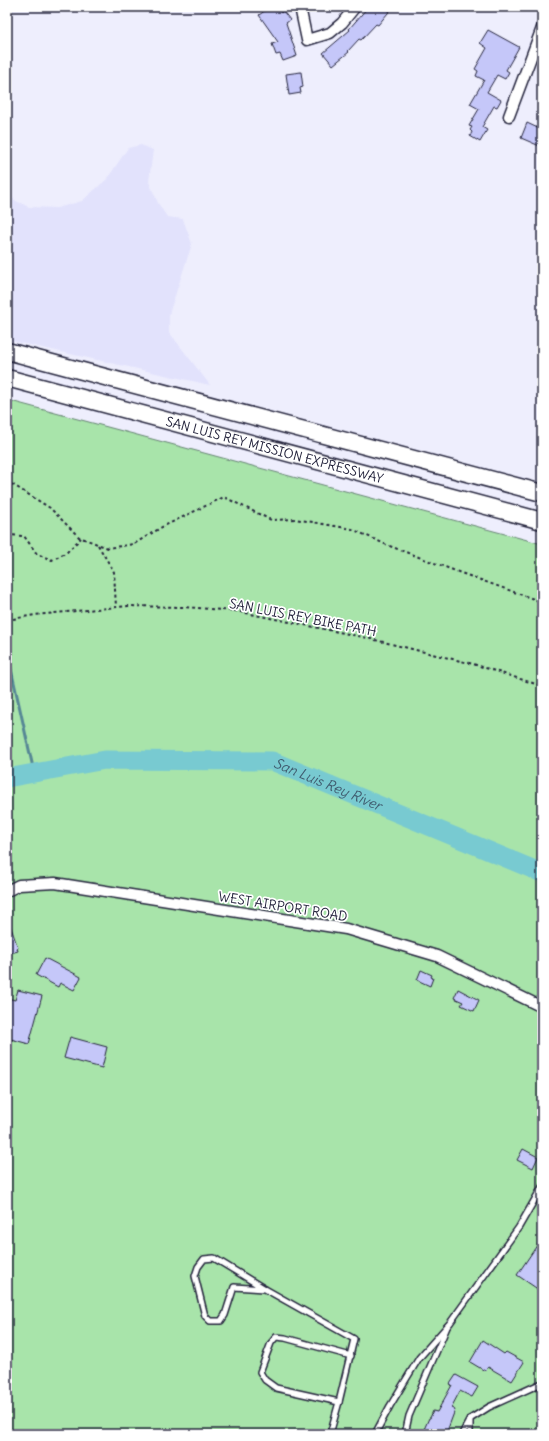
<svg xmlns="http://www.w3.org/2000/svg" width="549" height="1441" font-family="Delius,sans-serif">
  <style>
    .built { fill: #e2e2fc }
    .green { fill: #a8e4aa; stroke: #658372 }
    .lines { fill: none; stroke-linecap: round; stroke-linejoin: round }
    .stream { stroke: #568795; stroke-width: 3 }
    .river { stroke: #78cad1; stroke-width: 19 }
    .building { fill: #c5c7f9; stroke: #22223b }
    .service-casing { stroke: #22223b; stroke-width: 8 }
    .minor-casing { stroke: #22223b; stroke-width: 13 }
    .trunk-casing { stroke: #22223b; stroke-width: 19 }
    .path { stroke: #22223b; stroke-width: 2; stroke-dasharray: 3 3; stroke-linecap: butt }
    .service { stroke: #fff; stroke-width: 5 }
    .minor { stroke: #fff; stroke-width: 10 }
    .trunk { stroke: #fff; stroke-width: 16 }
    .labels { text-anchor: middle; stroke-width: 3.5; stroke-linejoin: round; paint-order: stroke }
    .street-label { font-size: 13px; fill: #22223b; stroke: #fff }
    .water-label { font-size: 14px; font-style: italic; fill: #405d70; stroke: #fff }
  </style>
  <rect width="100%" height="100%" fill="#eeeefd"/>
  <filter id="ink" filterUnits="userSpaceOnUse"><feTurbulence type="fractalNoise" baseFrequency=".025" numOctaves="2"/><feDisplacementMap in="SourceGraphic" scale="8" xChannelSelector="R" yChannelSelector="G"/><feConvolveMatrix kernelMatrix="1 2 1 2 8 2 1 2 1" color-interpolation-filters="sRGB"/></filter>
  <g filter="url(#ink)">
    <polygon class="built" points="141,145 153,150 149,182 158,203 167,217 183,219 192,244 169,314 169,332 210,385 7,340 7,194 16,201 29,207 57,208 82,201 107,179 128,148"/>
    <polygon class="green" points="7,400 542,544 542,1434 7,1434"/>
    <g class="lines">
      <polyline class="stream" points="7,651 34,772"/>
      <path class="river" id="s1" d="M7,778L105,760L272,761L542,873"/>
    </g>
    <g class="building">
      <polygon points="270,7 277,7 281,13 283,11 290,20 286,23 297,56 283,61 280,54 276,55 272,44 278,42 259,15"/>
      <polygon points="368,7 393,7 378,25 376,24 361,40 359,39 348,51 349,52 333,65 323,53 350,30 349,29"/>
      <polygon points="488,30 519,47 506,70 509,72 505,79 497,75 487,92 501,100 497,107 494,106 482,127 487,130 480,142 470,136 472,132 470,130 472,127 469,126 479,109 470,104 484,80 476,76 478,71 475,69 487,48 480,43"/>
      <polygon points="301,72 303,87 300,88 301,93 289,95 286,74"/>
      <polygon points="527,123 542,130 542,147 521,138"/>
      <polygon points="7,919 8,919 18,948 17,948 18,951 7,954"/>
      <polygon points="45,958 81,977 74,990 60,983 58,987 36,975"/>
      <polygon points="421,970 432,975 431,977 433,978 430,986 417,980"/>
      <polygon points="458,989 479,1000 474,1011 461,1005 463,1002 454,998"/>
      <polygon points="18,990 42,996 29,1044 7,1038 7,998 15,1000"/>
      <polygon points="70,1037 107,1047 102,1068 64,1058"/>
      <polygon points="523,1149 538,1157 533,1168 517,1160"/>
      <polygon points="542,1238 542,1292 517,1275"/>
      <polygon points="483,1340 504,1354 506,1352 524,1362 512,1381 488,1367 485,1371 470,1362"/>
      <polygon points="456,1375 478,1387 472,1397 460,1391 451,1408 455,1410 446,1434 422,1434 429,1418 430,1418 433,1411 437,1412 452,1385 450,1384"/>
    </g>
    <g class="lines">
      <defs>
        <g id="service">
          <polyline points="265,1289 234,1287 225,1315 221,1321 210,1321 205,1316 195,1276 198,1267 204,1259 214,1258 265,1289 354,1339 339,1402 330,1434"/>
          <polyline points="339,1402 276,1388 265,1380 260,1372 271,1343 276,1337 285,1338 351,1356"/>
          <polyline points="470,1419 470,1434"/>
          <polyline points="375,1434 390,1406 419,1358 450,1323 519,1227 542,1187"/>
          <polyline points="405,1434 409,1416 447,1327"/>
          <polyline points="462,1434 470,1419 489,1407 542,1383"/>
        </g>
        <g id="minor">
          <polyline points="300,7 307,40 330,33 342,23 355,7"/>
          <polyline points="509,116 542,28"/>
          <polyline points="7,891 19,885 55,883 346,929 437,956 542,1007"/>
        </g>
        <g id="trunk">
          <polyline points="7,351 542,493"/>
          <path id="s2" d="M7,378L542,521"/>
        </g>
      </defs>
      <use href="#service" class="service-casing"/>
      <use href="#minor" class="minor-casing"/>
      <use href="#trunk" class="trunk-casing"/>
      <g class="path">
        <polyline points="7,481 50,508 79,537 108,548 134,544 162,527 224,497 271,520 295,519 352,529 387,545 461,573 542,602"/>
        <polyline points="7,535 24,536 37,554 52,560 67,552 81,538"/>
        <polyline points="98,545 114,572 116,607"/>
        <polyline points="7,620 35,615 128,606 184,607 236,611 363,637 473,664 542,686"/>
      </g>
      <use href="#service" class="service"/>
      <use href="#minor" class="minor"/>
      <use href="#trunk" class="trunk"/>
    </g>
  </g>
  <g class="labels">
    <g class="street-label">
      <text dy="5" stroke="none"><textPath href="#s2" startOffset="277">SAN LUIS REY MISSION EXPRESSWAY</textPath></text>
      <text transform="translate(303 617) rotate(11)" y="5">SAN LUIS REY BIKE PATH</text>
      <text transform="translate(283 906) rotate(9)" y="5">WEST AIRPORT ROAD</text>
    </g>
    <g class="water-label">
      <text dy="5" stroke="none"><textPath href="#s1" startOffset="327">San Luis Rey River</textPath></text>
    </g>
  </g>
  <rect width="549" height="1441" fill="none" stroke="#fff" stroke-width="24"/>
  <rect x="12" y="12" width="525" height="1417" fill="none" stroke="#22223b" stroke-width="1.5" filter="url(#ink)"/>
</svg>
